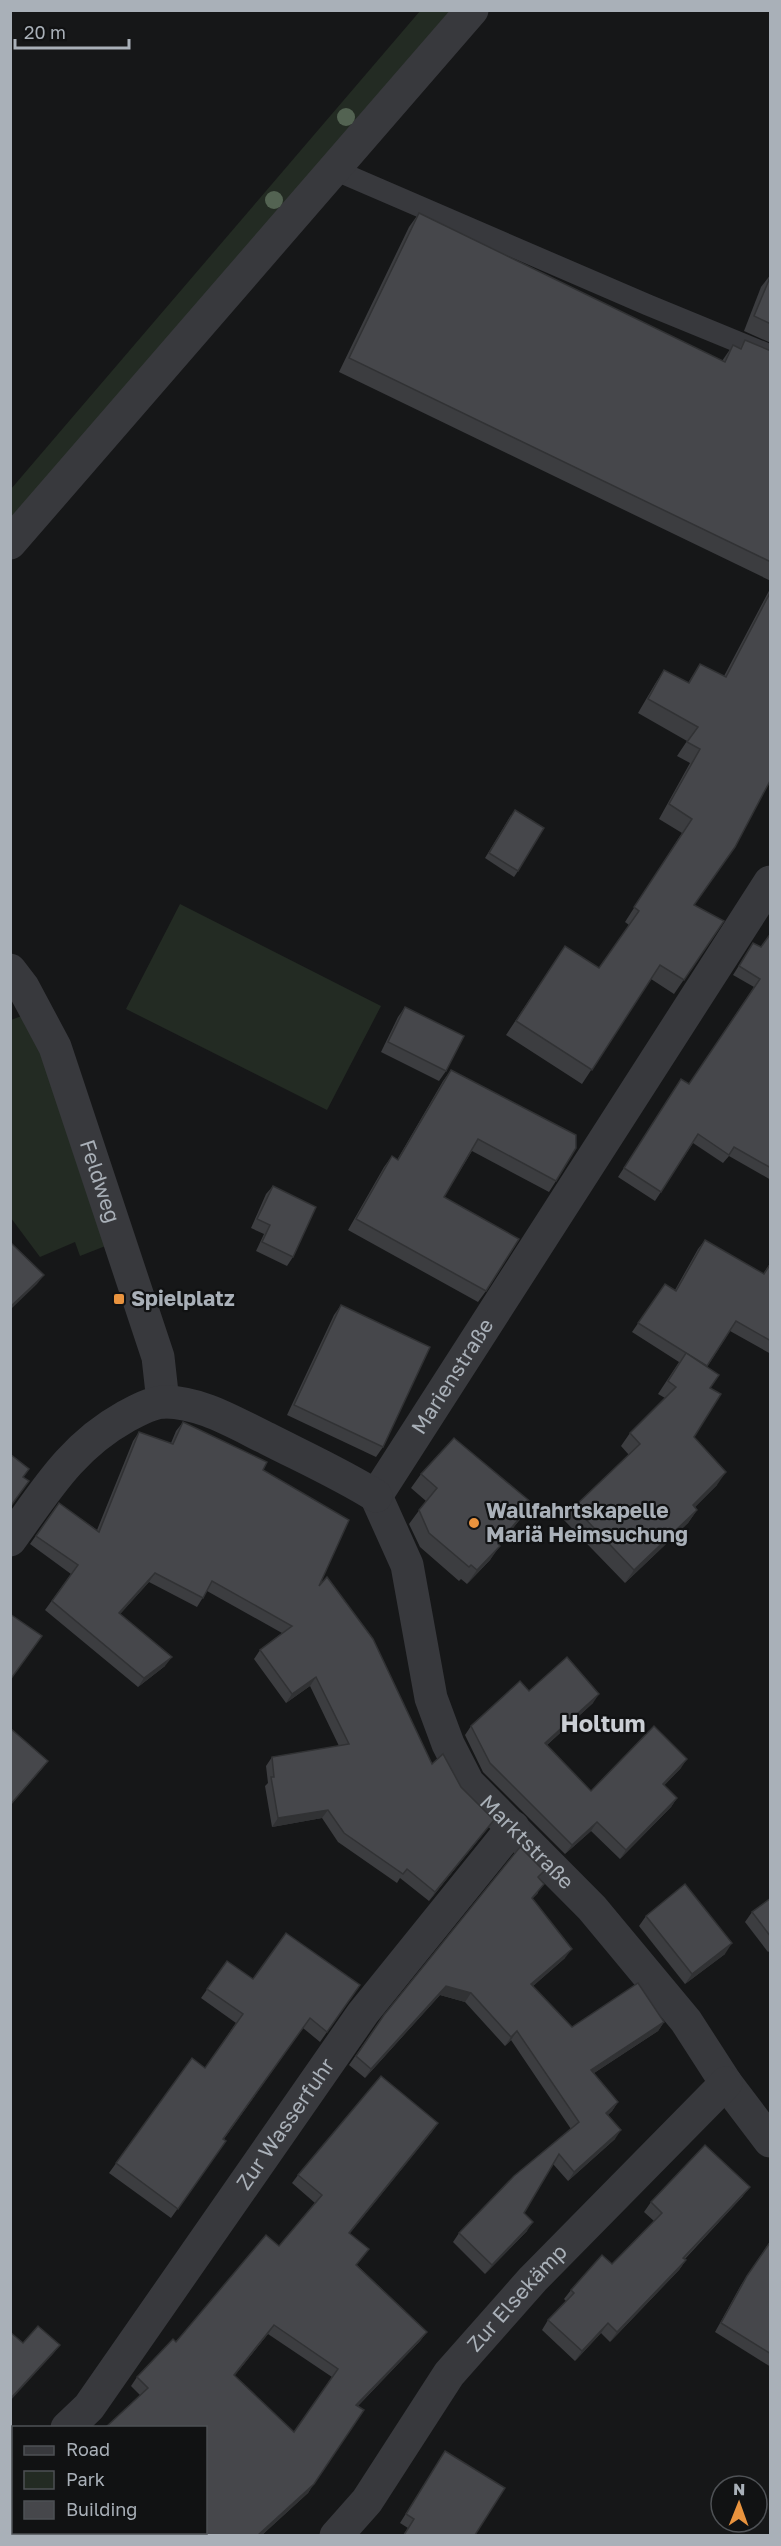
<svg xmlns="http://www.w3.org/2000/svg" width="781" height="2546" font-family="'Golos Text',sans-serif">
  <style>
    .green { fill: #232b23 }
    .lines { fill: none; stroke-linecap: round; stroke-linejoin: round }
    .service { stroke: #38393d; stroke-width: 21 }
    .minor { stroke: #38393d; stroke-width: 33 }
    .tertiary { stroke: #38393d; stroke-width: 33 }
    .tree { fill: #536352 }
    .wall { fill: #3c3d40; fill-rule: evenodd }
    .shaded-wall { fill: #313234 }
    .building { fill: #46474b; stroke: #313234; stroke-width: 1.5; fill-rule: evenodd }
    .poi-dot { fill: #e9933e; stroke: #111213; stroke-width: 2 }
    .labels { text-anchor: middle; stroke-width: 4.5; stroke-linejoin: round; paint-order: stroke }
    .street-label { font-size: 21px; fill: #a9b0b8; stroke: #111213 }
    .poi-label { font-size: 21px; font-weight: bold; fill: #a9b0b8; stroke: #111213; text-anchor: start }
    .quarter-label { font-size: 24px; font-weight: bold; fill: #caced4; stroke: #111213 }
  </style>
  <rect width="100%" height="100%" fill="#161718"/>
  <g class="green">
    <polygon points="420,11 450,11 11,520 11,489"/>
    <polygon points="180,904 381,1006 327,1110 126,1009"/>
    <polygon points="24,1015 39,1046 108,1245 80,1256 75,1242 40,1257 11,1218 11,1020"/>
  </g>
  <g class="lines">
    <polyline class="service" points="335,170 648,305 770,355"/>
    <g class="minor">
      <path id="s1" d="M10,970L23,987L55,1047L158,1357L163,1402"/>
      <path id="s2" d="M376,1496L407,1565L431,1698L448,1744L468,1783L592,1908L686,2021L726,2083L770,2141"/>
      <path id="s3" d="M376,1496L770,882"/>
      <path d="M10,1540C45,1492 71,1447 125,1417C136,1411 150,1403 163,1402C199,1401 235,1423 266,1438C303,1457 341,1474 376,1496"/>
      <path id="s4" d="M67,2428L89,2407L363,2013L513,1827"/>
      <polyline points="10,2479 14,2476"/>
      <path id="s5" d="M336,2536L367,2501L449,2374L533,2279L726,2083"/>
    </g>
    <polyline class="tertiary" points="10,543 472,10"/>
  </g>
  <g class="tree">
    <circle cx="346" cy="117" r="9"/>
    <circle cx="274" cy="200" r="9"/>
  </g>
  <g class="wall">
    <polygon points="419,213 722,361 733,345 739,348 745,340 771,351 771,581 339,372 409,227"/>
    <polygon points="771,274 771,343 744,331 761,287"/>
    <polygon points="771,587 771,779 694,905 724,921 674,994 651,979 582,1084 506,1035 565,946 599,968 629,925 625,922 682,833 659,819 690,763 677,756 687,741 638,713 655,684 664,670 688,683 700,664 724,676"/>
    <polygon points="511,815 518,871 514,877 485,858"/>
    <polygon points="771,933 771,1180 729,1156 723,1163 693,1143 655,1201 618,1177 675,1088 689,1084 754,987 733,975 753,943 761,947"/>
    <polygon points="405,1007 446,1071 439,1081 381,1052 398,1017"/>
    <polygon points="451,1070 556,1181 549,1192 472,1151 444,1197 486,1291 478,1302 348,1230 384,1167 392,1156 397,1160 443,1081"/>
    <polygon points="273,1186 293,1257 287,1266 256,1251 264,1234 251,1228 266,1194"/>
    <polygon points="705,1240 763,1274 771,1262 771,1354 730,1331 707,1367 710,1388 694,1437 717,1485 695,1507 697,1510 688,1523 625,1583 564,1520 574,1507 629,1455 621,1446 630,1433 665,1398 658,1394 679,1362 632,1332 665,1284 675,1290 698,1249"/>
    <polygon points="341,1305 383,1447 376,1457 287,1415 334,1315"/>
    <polygon points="183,1422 263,1470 319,1586 432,1764 461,1787 487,1829 429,1901 400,1878 397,1883 338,1842 322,1818 272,1827 265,1786 268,1783 266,1766 272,1757 339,1746 310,1686 286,1703 254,1659 260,1650 282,1633 207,1591 197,1607 149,1582 120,1614 165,1666 138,1687 45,1610 71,1574 30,1544 59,1503 97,1530 133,1441 139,1432 171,1443 176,1431"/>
    <polygon points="421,1474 532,1503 522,1517 499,1545 490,1560 467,1584 461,1579 459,1581 420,1547 409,1524 426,1501 411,1488"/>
    <polygon points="529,1691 593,1703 547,1745 591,1791 681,1768 664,1785 677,1798 671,1807 620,1859 591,1831 565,1854 483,1772 465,1735 471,1726"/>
    <polygon points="544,1871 539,1879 538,1893 532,1899 565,1958 533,1986 572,2027 664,2022 658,2031 594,2073 618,2102 612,2111 608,2115 615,2139 568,2181 553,2164 524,2213 527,2231 485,2274 453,2242 459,2233 571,2129 511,2040 505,2046 465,2002 440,1995 365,2078 349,2065 384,2015"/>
    <polygon points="771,1898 771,1950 768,1952 745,1922 752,1912"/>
    <polygon points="646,1916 725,1954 685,1984 639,1926"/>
    <polygon points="227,1961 253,1979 360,1985 320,2042 303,2028 224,2139 226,2141 171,2218 109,2173 192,2058 205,2068 236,2023 201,1998"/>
    <path d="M438,2123L349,2233L357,2265L427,2332L420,2341L358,2406L308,2493L262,2535H10V2531L206,2532L141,2396L131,2386L137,2377L279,2246L315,2203L292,2183L298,2175ZM268,2334L332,2377L294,2432L234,2376Z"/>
    <polygon points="743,2196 685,2259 686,2260 679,2270 610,2342 601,2333 575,2361 542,2330 548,2320 566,2301 564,2299 571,2290 612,2264 654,2221 644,2212 651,2202"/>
    <polygon points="771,2240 771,2367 715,2332 741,2285"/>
    <polygon points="445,2451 475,2535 403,2535 408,2528 400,2523"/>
  </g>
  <g class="shaded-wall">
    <polygon points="44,1275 37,1284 10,1310 10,1307"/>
    <polygon points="726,1472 717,1485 684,1518 693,1505"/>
    <polygon points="532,1503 522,1517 491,1555 500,1546 490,1560 467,1584 477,1570"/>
    <polygon points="697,1510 688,1523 625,1583 634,1570"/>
    <polygon points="155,1573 149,1582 113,1622 119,1613"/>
    <polygon points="172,1657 165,1666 138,1687 144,1678"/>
    <polygon points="316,1677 310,1686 286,1703 292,1694"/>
    <polygon points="599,1694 593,1703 539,1752 545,1743"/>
    <polygon points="687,1759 681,1768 657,1793 663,1784"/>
    <polygon points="48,1761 41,1770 10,1806 10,1805"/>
    <polygon points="677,1798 671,1807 620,1859 626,1850"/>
    <polygon points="328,1810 322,1818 272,1827 278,1818"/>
    <polygon points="494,1820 487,1829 429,1901 435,1892"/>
    <polygon points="597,1822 591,1831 565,1854 572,1845"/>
    <polygon points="732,1943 725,1954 685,1984 692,1974"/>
    <polygon points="572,1949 565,1958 525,1993 531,1984"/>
    <polygon points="446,1986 471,1993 465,2002 440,1995 365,2078 371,2069"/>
    <polygon points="664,2022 658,2031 585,2079 591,2070"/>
    <polygon points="517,2031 511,2040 505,2046 511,2037"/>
    <polygon points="618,2102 612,2111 600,2122 606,2113"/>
    <polygon points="438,2123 432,2132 343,2242 349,2233"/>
    <polygon points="621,2130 615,2139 568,2181 574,2172"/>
    <polygon points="750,2187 743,2196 676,2267 683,2258"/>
    <polygon points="533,2222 527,2231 485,2274 492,2265"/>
    <polygon points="686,2260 679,2270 610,2342 617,2332"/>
    <polygon points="608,2323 601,2333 575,2361 582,2351"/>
    <polygon points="274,2325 268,2334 228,2384 234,2375"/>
    <polygon points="427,2332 420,2341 350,2414 356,2405"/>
    <polygon points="60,2345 53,2354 10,2401 11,2398"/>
    <polygon points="314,2484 308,2493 262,2535 258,2535"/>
  </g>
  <g class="building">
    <polygon points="419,213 725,362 733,345 741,349 745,340 771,351 771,562 349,358"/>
    <polygon points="771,275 771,324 754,316"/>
    <polygon points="771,591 771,779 735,847 694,905 724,921 684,980 660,965 592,1070 516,1021 565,946 599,968 639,911 634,907 692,819 669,804 700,749 687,742 698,727 648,699 664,670 689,683 700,664 726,677"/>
    <polygon points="515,810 544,828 518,871 489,853"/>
    <polygon points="771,933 771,1168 734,1147 729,1155 698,1134 661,1192 624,1168 681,1079 689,1084 760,979 739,966 753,943 761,947"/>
    <polygon points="405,1007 464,1036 446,1071 388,1042"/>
    <polygon points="451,1070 576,1135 576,1148 556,1181 478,1139 444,1197 519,1239 486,1291 356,1219 392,1156 398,1160"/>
    <polygon points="273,1186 316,1207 293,1257 262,1242 270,1225 257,1219"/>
    <polygon points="705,1240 764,1274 771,1263 771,1341 736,1321 707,1366 638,1323 665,1284 676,1291"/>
    <polygon points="10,1242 44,1275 10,1307"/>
    <polygon points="341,1305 430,1347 383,1447 294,1405"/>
    <polygon points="686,1353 719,1375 710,1388 721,1394 694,1437 726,1472 693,1505 697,1510 634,1570 574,1507 640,1444 630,1433 676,1387 668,1381"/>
    <polygon points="183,1422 267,1462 263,1470 349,1520 319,1586 327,1577 373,1639 432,1764 443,1754 461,1787 494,1820 435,1892 407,1869 403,1874 344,1833 328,1810 278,1818 271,1777 274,1777 272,1757 349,1744 316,1677 292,1694 260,1650 292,1626 212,1581 203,1598 155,1573 119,1613 172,1657 144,1678 52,1601 78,1565 36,1536 59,1503 99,1532 139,1432 173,1444"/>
    <polygon points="454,1438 532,1503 498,1544 500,1546 477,1570 471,1565 469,1567 429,1533 419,1510 437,1488 421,1474"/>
    <polygon points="10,1454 29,1469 23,1477 29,1481 10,1507"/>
    <polygon points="10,1614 42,1636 10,1680"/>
    <polygon points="567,1657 599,1694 545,1743 591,1791 654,1726 687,1759 663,1784 677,1798 626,1850 597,1822 572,1845 490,1763 471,1726 520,1681 529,1691"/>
    <polygon points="10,1728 48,1761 10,1805"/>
    <polygon points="520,1847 544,1871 538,1877 544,1884 532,1898 572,1949 531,1984 572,2027 638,1983 664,2022 591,2070 618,2102 606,2113 621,2130 574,2172 559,2154 524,2213 533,2222 492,2265 459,2233 514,2176 579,2122 517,2031 511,2037 471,1993 446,1986 371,2069 356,2056 384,2015"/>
    <polygon points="685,1884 732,1943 692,1974 646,1916"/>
    <polygon points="771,1898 771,1937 752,1912"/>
    <polygon points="286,1933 360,1985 327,2032 310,2018 223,2139 226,2141 178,2209 116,2163 192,2058 205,2068 243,2014 207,1989 227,1961 253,1979"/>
    <path d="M381,2076L438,2123L349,2233L369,2249L356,2265L427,2332L356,2405L364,2410L314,2484L258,2535H138L135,2532H206V2427H106L148,2388L137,2377L173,2339L176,2342L266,2235L279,2246L322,2195L298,2175ZM274,2325L338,2369L294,2432L234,2375Z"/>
    <polygon points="705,2145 750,2187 683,2258 686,2260 617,2332 608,2323 582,2351 548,2320 574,2293 571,2290 602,2255 612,2264 662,2213 651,2202"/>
    <polygon points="771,2241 771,2354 721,2323 747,2276"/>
    <polygon points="38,2326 60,2345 11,2398 10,2397 10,2332 23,2343"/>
    <polygon points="445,2451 505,2488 475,2535 404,2535 414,2519 406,2514"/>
    <polygon points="14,2528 14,2532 134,2532 131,2535 10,2535 10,2531"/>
  </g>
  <g class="poi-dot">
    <rect x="113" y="1293" width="12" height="12" rx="3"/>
    <circle cx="474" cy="1523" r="6"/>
  </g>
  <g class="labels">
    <g class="street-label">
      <text dy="7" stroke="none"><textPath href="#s1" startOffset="231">Feldweg</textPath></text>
      <text dy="7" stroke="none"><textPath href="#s3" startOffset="142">Marienstraße</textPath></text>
      <text dy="7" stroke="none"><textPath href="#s2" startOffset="387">Marktstraße</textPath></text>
      <text dy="7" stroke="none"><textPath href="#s4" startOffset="375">Zur Wasserfuhr</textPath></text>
      <text dy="7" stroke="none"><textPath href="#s5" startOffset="300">Zur Elsekämp</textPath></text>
    </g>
    <g class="poi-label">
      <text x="131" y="1306">Spielplatz</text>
      <text x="486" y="1518">Wallfahrtskapelle<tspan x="486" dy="24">Mariä Heimsuchung</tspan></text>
    </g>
    <g class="quarter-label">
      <text x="603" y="1732">Holtum</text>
    </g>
  </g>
  <rect width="781" height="2546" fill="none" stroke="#a9b0b8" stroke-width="24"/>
  <rect x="12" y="2426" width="195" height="108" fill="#111213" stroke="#4e5155" stroke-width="1.5"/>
  <rect x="24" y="2446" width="30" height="9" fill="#38393d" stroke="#4e5155" stroke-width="1.5"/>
  <text x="66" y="2456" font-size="18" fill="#a9b0b8">Road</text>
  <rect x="24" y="2471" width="30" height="18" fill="#232b23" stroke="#4e5155" stroke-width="1.5"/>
  <text x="66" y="2486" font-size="18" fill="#a9b0b8">Park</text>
  <rect x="24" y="2501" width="30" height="18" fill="#46474b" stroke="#4e5155" stroke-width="1.5"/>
  <text x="66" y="2516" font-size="18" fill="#a9b0b8">Building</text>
  <g transform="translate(739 2504) rotate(1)"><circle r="28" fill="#111213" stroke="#4e5155" stroke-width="1.5"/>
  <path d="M0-4.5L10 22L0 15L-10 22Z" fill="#e9933e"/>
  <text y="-9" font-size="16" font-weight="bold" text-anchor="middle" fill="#a9b0b8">N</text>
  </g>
  <path d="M15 39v9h114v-9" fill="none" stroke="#a9b0b8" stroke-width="3"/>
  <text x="24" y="39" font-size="18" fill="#a9b0b8" stroke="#111213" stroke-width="4.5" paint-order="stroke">20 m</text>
</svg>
